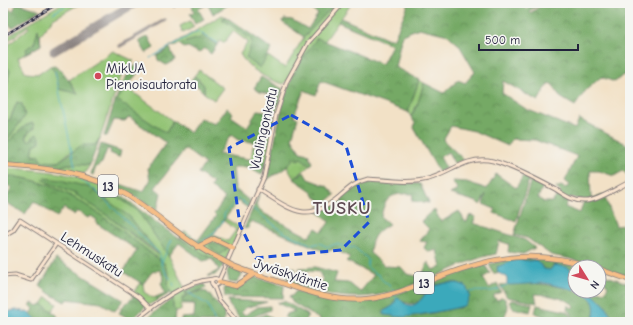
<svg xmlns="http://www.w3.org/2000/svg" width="633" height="325" font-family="'Comic Neue',sans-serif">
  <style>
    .green { fill: #92c373; stroke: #5a7257; fill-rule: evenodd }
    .forest { fill: url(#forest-crowns); stroke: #4c6650; fill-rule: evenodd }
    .park { fill: url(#park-crowns); stroke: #5a7257 }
    .water { fill: #3ba9bb; stroke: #2e667b }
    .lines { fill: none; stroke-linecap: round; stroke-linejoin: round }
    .stream { stroke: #3ba9bb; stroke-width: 1 }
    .taxiway { stroke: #8a8280; stroke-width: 3.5 }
    .runway { stroke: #8a8280; stroke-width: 9 }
    .secondary-casing { stroke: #8a8280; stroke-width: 5 }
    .highway-casing { stroke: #8a8280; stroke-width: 6 }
    .secondary { stroke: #fbe5cf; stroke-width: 3 }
    .highway { stroke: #f6be87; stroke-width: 4.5 }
    .rail-casing { stroke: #22223b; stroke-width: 2.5 }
    .rail { stroke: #f6f6f2; stroke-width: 1; stroke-dasharray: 3; stroke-linecap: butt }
    .highway-bridge-casing { stroke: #8a8280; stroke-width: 6; stroke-linecap: butt }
    .highway-bridge { stroke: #f6be87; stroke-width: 4.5 }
    .marked { fill: none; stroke: #1d4ed8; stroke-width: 3; stroke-dasharray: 8 5; stroke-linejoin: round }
    .poi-dot { fill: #d1495b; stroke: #f6f6f2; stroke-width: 1.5 }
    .labels { text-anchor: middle; stroke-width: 4; stroke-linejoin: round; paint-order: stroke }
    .shield { fill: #f6f6f2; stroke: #626272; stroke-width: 1 }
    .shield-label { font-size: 13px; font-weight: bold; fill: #22223b }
    .poi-label { font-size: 14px; fill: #22223b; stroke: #f6f6f2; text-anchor: start }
    .street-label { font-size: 14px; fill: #22223b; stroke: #f6f6f2 }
    .district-label { font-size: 18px; font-weight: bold; letter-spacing: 1px; fill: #5f4b53; stroke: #f6f6f2 }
  </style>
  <defs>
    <pattern id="forest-crowns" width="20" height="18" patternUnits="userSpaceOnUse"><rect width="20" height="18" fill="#75a965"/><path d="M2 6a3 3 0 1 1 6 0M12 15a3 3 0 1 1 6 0" fill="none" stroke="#608954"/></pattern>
    <pattern id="park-crowns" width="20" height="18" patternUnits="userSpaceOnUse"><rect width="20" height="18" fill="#92c373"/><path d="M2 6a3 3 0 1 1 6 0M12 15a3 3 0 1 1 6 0" fill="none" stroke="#7ea764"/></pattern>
  </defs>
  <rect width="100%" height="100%" fill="#f6f6f2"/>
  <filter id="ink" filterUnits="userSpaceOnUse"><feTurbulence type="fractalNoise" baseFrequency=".025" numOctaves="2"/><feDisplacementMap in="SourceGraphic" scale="8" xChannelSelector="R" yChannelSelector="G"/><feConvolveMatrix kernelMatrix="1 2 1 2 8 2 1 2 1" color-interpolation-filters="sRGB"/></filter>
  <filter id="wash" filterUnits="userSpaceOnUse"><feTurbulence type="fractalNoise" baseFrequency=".012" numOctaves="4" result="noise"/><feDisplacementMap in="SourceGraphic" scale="16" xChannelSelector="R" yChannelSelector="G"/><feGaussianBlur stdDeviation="0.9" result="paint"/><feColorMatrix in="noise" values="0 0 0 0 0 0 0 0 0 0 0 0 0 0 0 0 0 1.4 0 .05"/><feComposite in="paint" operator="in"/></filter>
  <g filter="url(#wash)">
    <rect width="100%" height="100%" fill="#f2e1c6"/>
    <g class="green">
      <polygon points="62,3 81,3 53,19 40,35 41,45 18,58 26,73 39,74 50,66 55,72 58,84 78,93 69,80 113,51 134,61 123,71 100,138 95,145 70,152 58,162 41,161 41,158 32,154 34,145 37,143 37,134 29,141 26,137 26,135 34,128 33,123 25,126 9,141 7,140 25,116 22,104 17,102 10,119 8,121 3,117 3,101 8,81 8,68 3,70 3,49 29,28 28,26 3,45 3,39"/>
      <path d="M336,3H352L324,42L317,38L293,75L284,84C269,81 247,68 240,54L248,42L233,31L224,43L220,40L217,45L203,35L201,38L169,47L222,15L226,17L223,19L251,39L260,67L268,56L285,68L304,37Z"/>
      <polygon points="190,21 194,27 183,33 180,26"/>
      <path d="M199,70L223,88L214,100L204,93C205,85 201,80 194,76Z"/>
      <polygon points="419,80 424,83 418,103 411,117 408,112"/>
      <polygon points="126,87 173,121 166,133 116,100"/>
      <polygon points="272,115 275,117 267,162 251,160 253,146 266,147 265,144 269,119 271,119"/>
      <polygon points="68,164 90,165 84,174 58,168"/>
      <path d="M3,168C43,170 77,172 114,191L113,194L137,210L169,256L184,287L186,296L182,298L195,304H181V310L176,311L173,308V298L168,285L169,275L164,263C116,229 66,177 3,176ZM75,194L130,217L158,255L101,211Z"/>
      <polygon points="225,218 241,228 223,265 202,254 180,238 185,231 200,242 213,235 228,241 236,230 224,221"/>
      <polygon points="141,283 143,284 144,292 153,298 156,297 158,300 146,306 143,301 135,296 132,297 132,294"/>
      <polygon points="47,297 57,304 52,311 42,304"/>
    </g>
    <g class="forest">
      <polygon points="17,3 40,10 12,28 10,25 3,23 3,18 7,18 9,14 6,12 3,13 3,7 13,11"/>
      <polygon points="196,3 231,3 213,14 208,4 198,9 204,19 195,24 190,14 194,12 192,5"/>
      <polygon points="303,3 336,3 304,37 282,22 284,19 292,20 308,29 318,14"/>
      <path d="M409,3H522L526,9L529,6H533L537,3H542L529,11L530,13L545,3H630V76L623,75L615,82L601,77L586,90L575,106L560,97L553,85L549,83L538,101L503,81L502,93L526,109L575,129L579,119L630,146V178L623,171L614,176L599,171H590L591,199L604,195L616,226L630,224V277L571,259L551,255L527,238L514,235L531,180L543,186L538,198L544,202H552L561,192L556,188L561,186L565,188L570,185L565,181L577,156L535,140L512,139L508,146L474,131L451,126L443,140L464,160L454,163L448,152L440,157L446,168L439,172L414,128L415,123L411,117L418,103L424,83L444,93L458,80L465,83L475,72L459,45L448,35L419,28L402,35L395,67L419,80L408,112L321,81L316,95L304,90L294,116L298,118L292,138L300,152L308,154L312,163L310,165L301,158L289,163L287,167L265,181C277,146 277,107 294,74C300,61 309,49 317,38L382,64L392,45L338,22L341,18L389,39L394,38ZM570,197L584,200L580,213L565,207Z"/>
      <polygon points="226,17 272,49 260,68 246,58 252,42 251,39 222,19"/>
      <polygon points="38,29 41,45 27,53 26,49 34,44"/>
      <polygon points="203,35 217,45 211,54 204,48 199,53 188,47 184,48 179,44 201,38"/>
      <polygon points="148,36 154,48 146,53 139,41"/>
      <polygon points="170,48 175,60 166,65 158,60 157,56"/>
      <path d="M138,63L143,66L117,100L166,133L173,121L190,133L200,118L215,124L227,108L233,113L231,116L247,127L258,110L270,112L275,96L260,92L254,88L261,77L283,89L276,111L270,113L265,144L238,140L231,135L218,154L267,162L262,174L247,167H233L235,189L251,202L248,208L238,201L213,235L200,242L198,240L216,216L214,214L225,198L210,187L213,183L198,173L205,164L185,149L155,188L161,193L157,210L116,186L117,183L143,192L150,181L148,168L166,143L129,117L125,121L114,120L107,136H104C113,111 118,80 138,63Z"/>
      <polygon points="53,65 63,72 78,94 59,89 55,72 50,66"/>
      <polygon points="8,68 10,70 3,101 3,70"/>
      <polygon points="194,76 204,85 204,93 191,80"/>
      <polygon points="17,102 22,104 25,116 7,140 9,141 25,126 33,123 34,128 26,135 26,138 29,141 37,134 40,138 40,142 34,145 32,154 35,156 40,155 41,161 58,162 82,145 95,145 100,138 90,165 68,164 58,168 3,162 3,117 8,121 10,120"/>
      <polygon points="101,144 121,151 119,157 110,153 111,150 107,149 102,163 96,167 93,175 91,174"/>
      <polygon points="304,172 308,179 327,186 335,195 318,208 323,202 314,196 313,192 294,179"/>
      <polygon points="496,174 516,188 523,176 529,179 516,221 494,213 495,209 483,204 486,194 480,205 477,202 450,194 458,190 452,181 467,182 487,189"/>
      <path d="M3,176C66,177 116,229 164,263L169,275L168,285L171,293L158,300L156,297L165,293L161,283L164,279L160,270L152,272L143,284L123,272L137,250L96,223L97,220L91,216L88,218L77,211L74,215L64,208L57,217L34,201L25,214L4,201L12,188L3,182Z"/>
      <polygon points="44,178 61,180 91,188 130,217 159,254 101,211 75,194 43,180"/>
      <path d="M375,181L420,184L429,203L412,201L413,194C392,193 385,196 381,217L389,224C376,232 371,237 370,253L385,266L401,267L407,274L421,277L428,262L433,270L441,267L437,250L429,252L424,248L427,242L420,241L429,229L421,221L434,209L441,222L459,211L466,223L470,215L476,217L473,223L525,240L535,248L523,254L508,252L509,244L499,241L496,254C477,257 457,267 439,275C378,300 351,305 288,283L286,268H295L297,283L316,288L323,280L319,272L299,270V268L315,267L337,273L334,282L349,283L360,292L374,275L346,261L350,257L334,249L326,252L251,221L248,228L244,229L259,194L256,206L265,214L309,237L316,228L322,232L330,221L318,212C339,205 352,183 375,181Z"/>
      <path d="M114,191C135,204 151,220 171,233C188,245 206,255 224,265L215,275L208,276L219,270L212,259L203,261L179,243L169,256L137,210L113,194Z"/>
      <polygon points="211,243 216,243 227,249 219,255 209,246"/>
      <path d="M516,258L552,260L579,267H575V275C569,267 564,266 554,265L550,270L544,269L536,260L530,261L517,259L497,267L498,273H493L489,264Z"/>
      <polygon points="56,259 123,300 115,311 101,303 67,299 65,302 50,294 40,286"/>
      <path d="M485,265L490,273L483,278L489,288L497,283L501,292L494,295V298L498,300L502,297L505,299L508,308L502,322C492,322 476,318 468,322H324L293,303L289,297L293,295L296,291L347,302L382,299L459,272ZM445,283H458L465,286L460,308C448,307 438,313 427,314C410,317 400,316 384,311L394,305L397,300C419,307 417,304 430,287Z"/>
      <polygon points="230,267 240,272 242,275 236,283 229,282 227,271"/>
      <polygon points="607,276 630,284 630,322 615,322 605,305 589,291 605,292 608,286 603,280 603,277"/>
      <path d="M254,277L284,285L283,298L225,297L224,290L225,287C237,292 245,283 254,277Z"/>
      <path d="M532,283C546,285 595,288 595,307C595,310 593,318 593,322H574L571,312L567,310L568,305L572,308L574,306C571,299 544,294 535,294L537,303L507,297L500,285Z"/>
      <polygon points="204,284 206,288 188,295 201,291 207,292 224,312 224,322 181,322 181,318 194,317 195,304 182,302 182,298 187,296 185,290"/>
      <polygon points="135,296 143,302 146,306 132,320 119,313 123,306"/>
      <polygon points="173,298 173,308 176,311 175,322 142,322"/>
      <polygon points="228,300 267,302 245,308 241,313 245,315 258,307 270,306 270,310 245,320 240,319 229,305"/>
      <polygon points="512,300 532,304 530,312 513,308 509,302"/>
      <polygon points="284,301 308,315 304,322 296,322 284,317 287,314 295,311 277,303"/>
      <polygon points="32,303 38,306 42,304 57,315 59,322 39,322 31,314 34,309 30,305"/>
      <polygon points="537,305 565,311 570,314 572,322 554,322 544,316 535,313"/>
      <polygon points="266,314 272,318 271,322 247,322"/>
    </g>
    <polygon class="park" points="294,158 298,160 301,158 310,165 294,179 287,167"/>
    <g class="water">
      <polygon points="517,259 530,261 536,260 544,269 550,270 554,265 568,267 575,275 575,290 545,283 510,285 507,284 507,277 498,273 497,267"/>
      <path d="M445,283H458L466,286L470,295C470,297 467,303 465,305C463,308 409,317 403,317C397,317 390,315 384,315V311L394,305L396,299L399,298C414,315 422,298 430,287Z"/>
      <path d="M579,291H589L605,305L615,322H593C596,305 596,299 579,291Z"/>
      <polygon points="16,310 29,312 39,322 3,322 3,317 10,311"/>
    </g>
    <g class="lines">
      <g class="stream">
        <polyline points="50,5 50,3"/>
        <polyline points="53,13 70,3"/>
        <polyline points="154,56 197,31 217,43"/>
        <polyline points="150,58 152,57"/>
        <polyline points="55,71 75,167"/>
        <polyline points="80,180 94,189 160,254 162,267 171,280"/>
        <polyline points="253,209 285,233 310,244"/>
        <polyline points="224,219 224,214 237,200 239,199 248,206"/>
        <polyline points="186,235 200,243 212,235 223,221"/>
        <polyline points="312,245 319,243 328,247 336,244 351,248 354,247 368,259"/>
        <polyline points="368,260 367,267 372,271"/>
        <polyline points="161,264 172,239"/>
        <path d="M373,272L379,275C381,282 391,284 394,291"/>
        <polyline points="173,283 174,286"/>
        <polyline points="501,288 508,284"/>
        <path d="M470,292C480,290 490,293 499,289"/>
        <polyline points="189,293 208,305 215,322"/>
        <polyline points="395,295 397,299"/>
      </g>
      <g class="taxiway">
        <polyline points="173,3 175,6"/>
        <polyline points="120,46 165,20"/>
      </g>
      <polyline class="runway" points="54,51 135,3"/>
    </g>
  </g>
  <g filter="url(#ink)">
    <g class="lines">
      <defs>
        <g id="secondary">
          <path d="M258,189C290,209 306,225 339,197C348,189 355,182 368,179C387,180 409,184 428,179C449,174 465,157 488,160C504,162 540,181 555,189C564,195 574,202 586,201C598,201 618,187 630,182"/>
          <polyline points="3,236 13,230 20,220 139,297 150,308"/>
          <polyline points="3,276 15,275 31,280 56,244"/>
          <circle cx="215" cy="282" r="3.5"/>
          <polyline points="219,280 264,177 276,115 287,81 308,43 343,3"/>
          <polyline points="213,284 219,300 238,322"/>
          <path d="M134,322C155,304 184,281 213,279"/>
        </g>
        <g id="highway">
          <path d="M3,165C47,168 88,172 127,195C159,215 185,242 220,259"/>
          <polyline points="197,247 214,239 233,248"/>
          <path d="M231,265C247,272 265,277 282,283C310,293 337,302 367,299C393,296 416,286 439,277C494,256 535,249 592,267"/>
          <polyline points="599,269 630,280"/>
          <polyline points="219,282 236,286 254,274"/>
        </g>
      </defs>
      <use href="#secondary" class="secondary-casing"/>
      <use href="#highway" class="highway-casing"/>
      <use href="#secondary" class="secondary"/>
      <use href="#highway" class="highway"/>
      <defs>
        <polyline id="rail" points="3,36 59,3"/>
      </defs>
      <use href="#rail" class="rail-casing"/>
      <use href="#rail" class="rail"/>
      <defs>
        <polyline id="highway-bridge" points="220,259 231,265"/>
      </defs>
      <use href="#highway-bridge" class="highway-bridge-casing"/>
      <use href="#highway-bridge" class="highway-bridge"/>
    </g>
  </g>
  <path class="marked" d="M291,115L346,146L369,222L341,250L256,258L240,225L229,148Z"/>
  <circle class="poi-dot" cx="98" cy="76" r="4"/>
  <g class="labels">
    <g class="shield">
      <rect x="98" y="175" width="20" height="22" rx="3"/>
      <rect x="414" y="272" width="20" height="22" rx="3"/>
    </g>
    <g class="shield-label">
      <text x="108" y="191">13</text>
      <text x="424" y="288">13</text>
    </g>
    <g class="poi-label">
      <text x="106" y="73">MikUA<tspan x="106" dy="16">Pienoisautorata</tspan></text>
    </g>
    <g class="street-label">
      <text transform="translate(263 129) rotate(-77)" y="5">Vuolingonkatu</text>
      <text transform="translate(92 254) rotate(33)" y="5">Lehmuskatu</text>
      <text transform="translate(291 274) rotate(18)" y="5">Jyväskyläntie</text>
    </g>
    <g class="district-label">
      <text x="342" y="214">TUSKU</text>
    </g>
  </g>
  <rect width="633" height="325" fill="none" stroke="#f6f6f2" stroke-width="16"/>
  <g transform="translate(587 279) rotate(127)"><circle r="19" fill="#f6f6f2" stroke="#a1a1a9"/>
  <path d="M0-3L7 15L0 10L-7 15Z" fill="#d1495b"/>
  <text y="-6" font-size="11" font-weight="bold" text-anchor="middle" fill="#22223b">N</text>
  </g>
  <path d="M479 44v6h99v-6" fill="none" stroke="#22223b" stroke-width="2"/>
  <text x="485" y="44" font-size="12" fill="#22223b" stroke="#f6f6f2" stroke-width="3" paint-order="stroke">500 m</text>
</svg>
